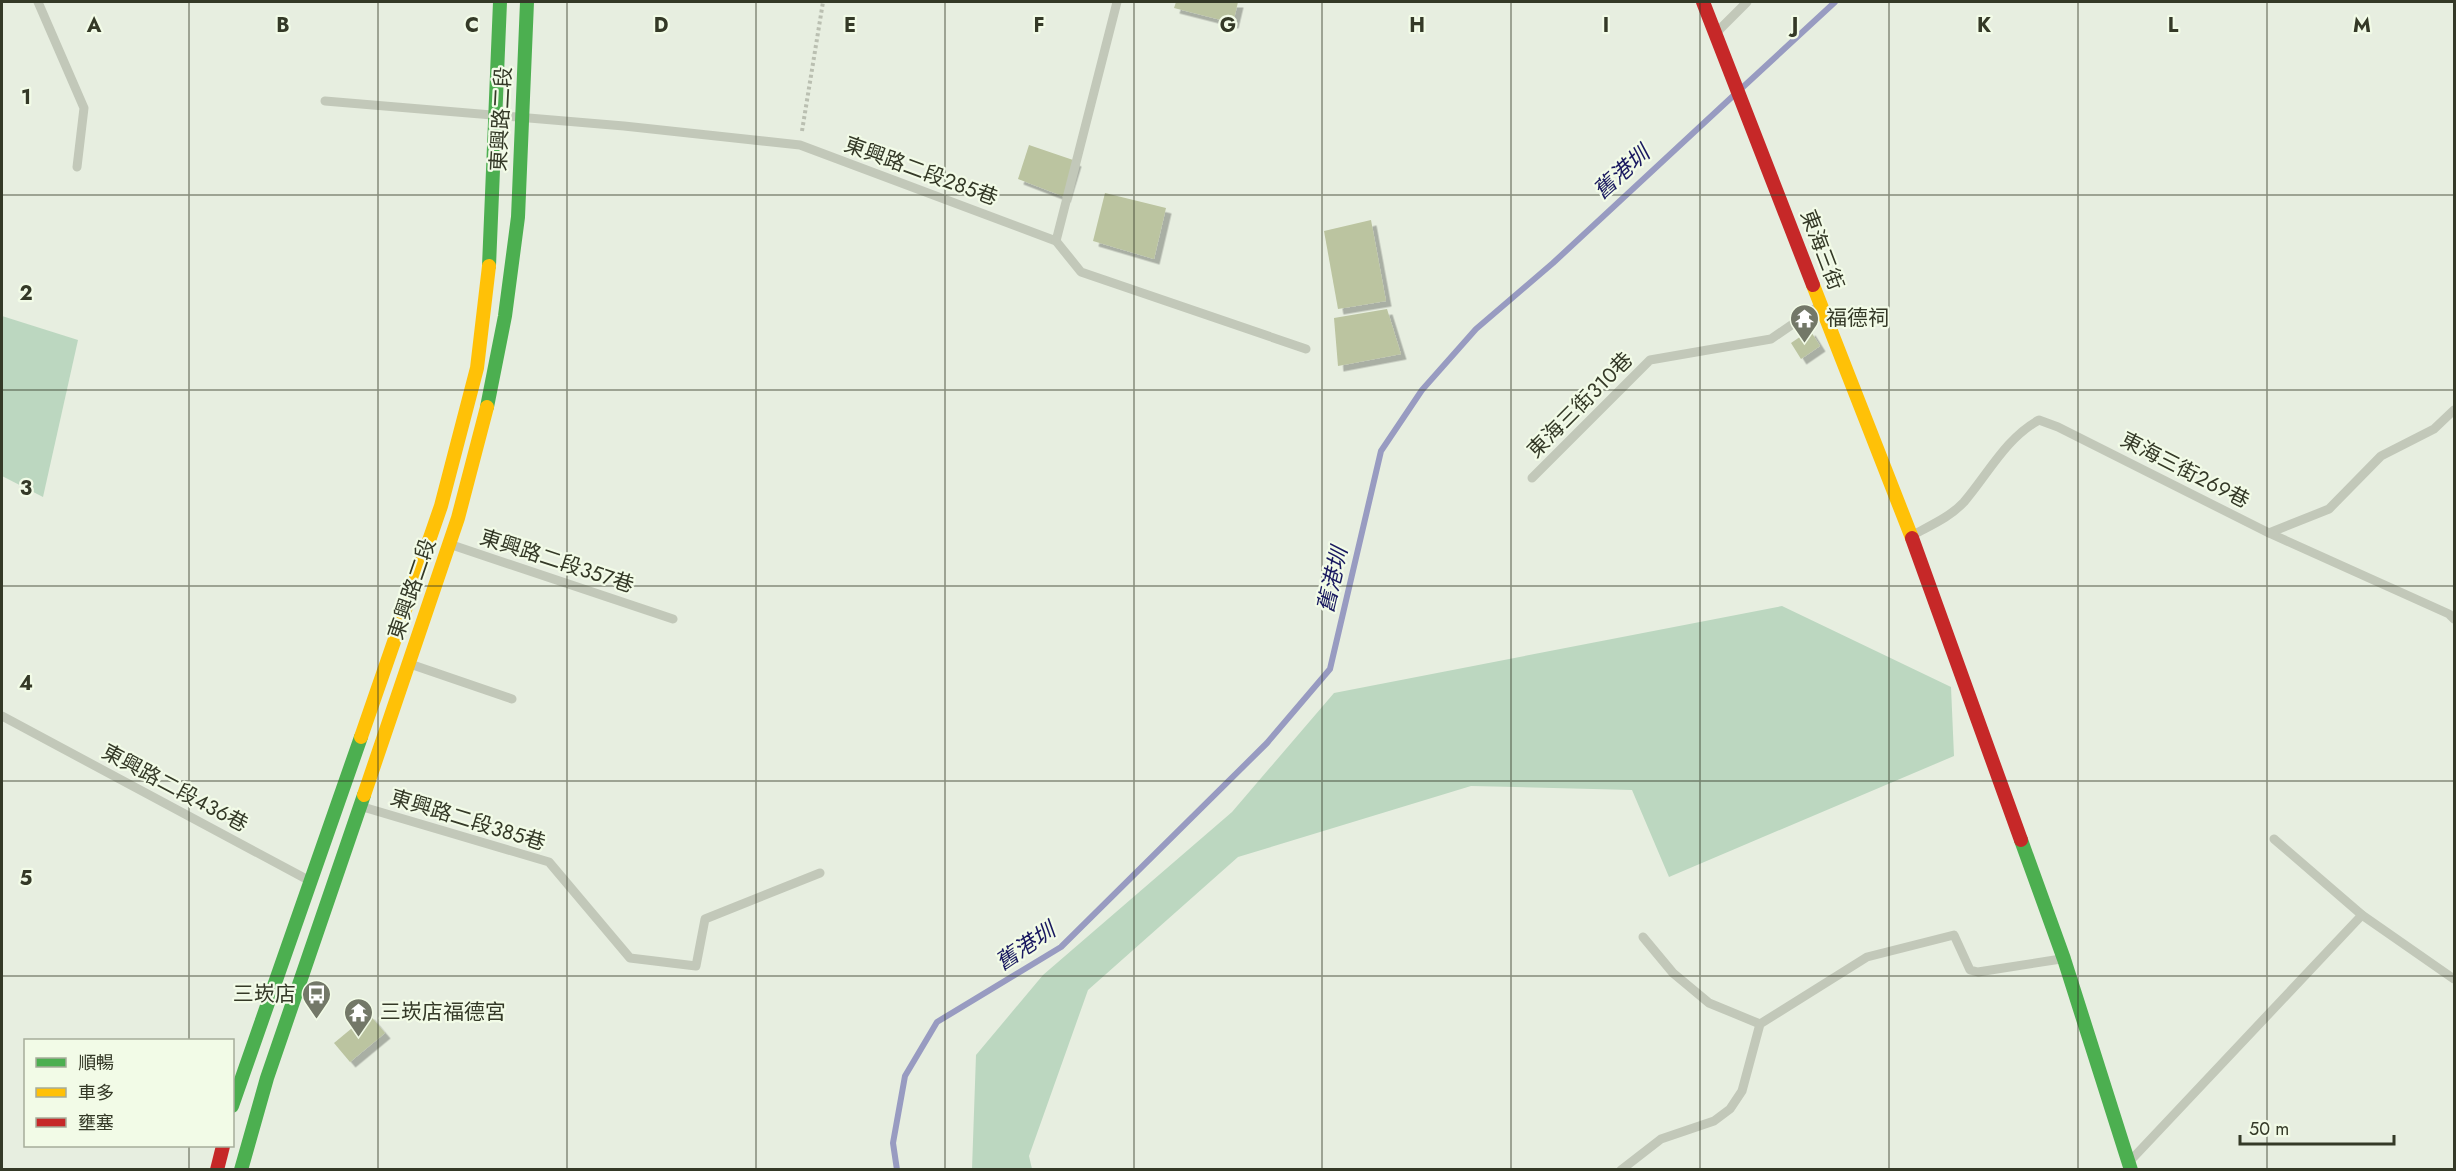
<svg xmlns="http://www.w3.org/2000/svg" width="2456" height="1171" font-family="Jost,'Noto Sans TC',sans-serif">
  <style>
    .green { fill: #bcd7c0 }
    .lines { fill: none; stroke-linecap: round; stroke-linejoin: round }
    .stream { stroke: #989bc1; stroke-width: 6 }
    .building { fill: #bbc4a0; filter: url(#shadow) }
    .path { stroke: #babfb1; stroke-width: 4; stroke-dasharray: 3 3; stroke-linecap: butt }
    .lane { stroke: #c2c8b9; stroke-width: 9 }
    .fast { stroke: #4caf50; stroke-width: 14 }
    .slow { stroke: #ffc107; stroke-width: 14 }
    .jam { stroke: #c62828; stroke-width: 14 }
    .grid { fill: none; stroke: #343927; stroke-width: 1.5; stroke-opacity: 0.55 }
    .labels { text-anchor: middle; stroke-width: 4.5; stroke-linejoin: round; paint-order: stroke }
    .street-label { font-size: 21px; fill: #343927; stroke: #f2fbe7 }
    .poi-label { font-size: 21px; fill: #343927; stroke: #f2fbe7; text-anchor: start }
    .water-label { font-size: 22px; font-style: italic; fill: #18185f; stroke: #f2fbe7 }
    .grid-label { font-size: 20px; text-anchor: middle; font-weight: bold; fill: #343927; stroke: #f2fbe7; stroke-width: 4.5; stroke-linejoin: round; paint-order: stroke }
  </style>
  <defs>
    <filter id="shadow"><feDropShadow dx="5.5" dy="5.5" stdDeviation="0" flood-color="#0004"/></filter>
  </defs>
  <rect width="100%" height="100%" fill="#e7eee0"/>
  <g class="green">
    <polygon points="2,316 78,340 43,497 2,476"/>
    <polygon points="1782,606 1951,687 1954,756 1669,877 1632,790 1471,786 1238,857 1088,990 1029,1156 1032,1169 972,1169 976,1055 1043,975 1232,812 1334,693"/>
  </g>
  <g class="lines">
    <g class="stream">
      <polyline points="1743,87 1835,2"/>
      <polyline points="897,1170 893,1143 905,1076 937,1022 1061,947 1267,743 1330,669 1381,451 1422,390 1476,329 1553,263 1733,96"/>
    </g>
  </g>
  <g class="building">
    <polygon points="1176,2 1238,2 1233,23 1174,8"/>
    <polygon points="1029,145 1076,161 1065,197 1018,179"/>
    <polygon points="1105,193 1166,208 1154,259 1093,241"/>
    <polygon points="1371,220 1386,301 1338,309 1324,231"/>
    <polygon points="1387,309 1401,354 1338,366 1334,318"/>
    <polygon points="1810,330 1820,346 1801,359 1791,343"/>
    <polygon points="369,1014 385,1033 350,1062 334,1043"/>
  </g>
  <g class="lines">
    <polyline class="path" points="802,131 823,2"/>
    <g class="lane">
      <polyline points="38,2 84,108 77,167"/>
      <polyline points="1717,32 1747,2"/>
      <polyline points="325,101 624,126 800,145 1056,241 1081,272 1306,349"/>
      <polyline points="1056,241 1117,2"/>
      <polyline points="1532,478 1650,360 1771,339 1819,306"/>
      <polyline points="2269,533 2449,614 2454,619"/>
      <path d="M1913,535C1931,525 1950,517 1964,502C1988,474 2006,438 2039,420L2058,427L2269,533L2329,509L2381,456L2434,429L2454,410"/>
      <polyline points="452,545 673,619"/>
      <polyline points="410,664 512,699"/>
      <polyline points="2,716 310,881"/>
      <polyline points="363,807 549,862 630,958 696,966 705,919 820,873"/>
      <polyline points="2274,839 2362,915 2454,979"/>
      <polyline points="1643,937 1673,973 1709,1003 1760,1024"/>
      <polyline points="2131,1160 2362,915"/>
      <polyline points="1621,1170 1661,1139 1714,1121 1730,1109 1742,1091 1760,1024 1867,957 1954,935 1970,970 1978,972 2061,959"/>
    </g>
    <g class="fast">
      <polyline points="489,266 500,2"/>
      <polyline points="487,407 505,316 518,217 527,2"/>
      <polyline points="2021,840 2064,959 2131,1170"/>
      <polyline points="232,1106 361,737"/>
      <polyline points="241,1170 267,1078 364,795"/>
    </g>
    <g class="slow">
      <polyline points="1813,285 1912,538"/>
      <polyline points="361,737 441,506 477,368 489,266"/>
      <polyline points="364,795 458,518 487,407"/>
    </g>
    <g class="jam">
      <polyline points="1703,2 1813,285"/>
      <polyline points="1912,538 2021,840"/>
      <polyline points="217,1170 223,1146"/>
    </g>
  </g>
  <path class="grid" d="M189,2V1040M378,2V1170M567,2V1170M756,2V1170M945,2V1170M1134,2V1170M1322,2V1170M1511,2V1170M1700,2V1170M1889,2V1170M2078,2V1170M2267,2V1170M2,195H2454M2,390H2454M2,586H2454M2,781H2454M2,976H2454M189,1146V1170"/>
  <defs>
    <symbol id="temple-pin" viewBox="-11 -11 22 30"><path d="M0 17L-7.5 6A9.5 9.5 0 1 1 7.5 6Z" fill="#737868" stroke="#f2fbe7"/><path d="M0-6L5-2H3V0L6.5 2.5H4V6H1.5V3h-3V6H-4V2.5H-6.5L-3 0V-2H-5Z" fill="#fff"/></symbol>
    <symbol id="bus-pin" viewBox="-11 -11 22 30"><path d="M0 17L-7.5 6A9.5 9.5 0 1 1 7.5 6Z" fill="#737868" stroke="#f2fbe7"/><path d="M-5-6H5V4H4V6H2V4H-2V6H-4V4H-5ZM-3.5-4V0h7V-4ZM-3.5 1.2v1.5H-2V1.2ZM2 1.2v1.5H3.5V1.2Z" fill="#fff"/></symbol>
  </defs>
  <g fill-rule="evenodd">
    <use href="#temple-pin" x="1788" y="302" width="33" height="45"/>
    <use href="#bus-pin" x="300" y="978" width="33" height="45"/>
    <use href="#temple-pin" x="342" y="996" width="33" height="45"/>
  </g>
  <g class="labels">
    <g class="street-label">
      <text transform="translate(501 119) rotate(-87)" y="7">東興路二段</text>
      <text transform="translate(921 171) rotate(20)" y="7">東興路二段285巷</text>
      <text transform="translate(1822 250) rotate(69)" y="7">東海三街</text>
      <text transform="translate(1580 405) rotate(-45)" y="7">東海三街310巷</text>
      <text transform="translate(2185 470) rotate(27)" y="7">東海三街269巷</text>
      <text transform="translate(557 561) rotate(18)" y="7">東興路二段357巷</text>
      <text transform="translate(412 589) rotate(-71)" y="7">東興路二段</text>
      <text transform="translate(175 788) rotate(28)" y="7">東興路二段436巷</text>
      <text transform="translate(468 820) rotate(17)" y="7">東興路二段385巷</text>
    </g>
    <g class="poi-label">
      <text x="1826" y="325">福德祠</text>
      <text x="296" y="1001" text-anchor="end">三崁店</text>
      <text x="380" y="1019">三崁店福德宮</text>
    </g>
    <g class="water-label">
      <text transform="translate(1621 172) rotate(-42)" y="8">舊港圳</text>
      <text transform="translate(1332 580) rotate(-77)" y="8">舊港圳</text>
      <text transform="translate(1025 946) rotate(-34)" y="8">舊港圳</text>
    </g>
  </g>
  <g class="grid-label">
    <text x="94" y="32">A</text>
    <text x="283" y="32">B</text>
    <text x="472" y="32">C</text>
    <text x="661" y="32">D</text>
    <text x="850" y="32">E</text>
    <text x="1039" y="32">F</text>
    <text x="1228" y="32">G</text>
    <text x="1417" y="32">H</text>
    <text x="1606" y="32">I</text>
    <text x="1795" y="32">J</text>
    <text x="1984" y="32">K</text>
    <text x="2173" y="32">L</text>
    <text x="2362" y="32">M</text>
    <text x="26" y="104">1</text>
    <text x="26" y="300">2</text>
    <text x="26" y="495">3</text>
    <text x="26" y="690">4</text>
    <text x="26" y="885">5</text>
  </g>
  <rect width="2456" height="1171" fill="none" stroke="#343927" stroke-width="6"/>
  <rect x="24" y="1039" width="210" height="108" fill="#f2fbe7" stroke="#a6ad9a" stroke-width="1.5"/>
  <rect x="36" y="1058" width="30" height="9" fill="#4caf50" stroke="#a6ad9a" stroke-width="1.5"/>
  <text x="78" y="1069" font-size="18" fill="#343927">順暢</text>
  <rect x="36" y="1088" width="30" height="9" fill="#ffc107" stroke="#a6ad9a" stroke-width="1.5"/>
  <text x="78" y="1099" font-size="18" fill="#343927">車多</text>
  <rect x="36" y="1118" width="30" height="9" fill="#c62828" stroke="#a6ad9a" stroke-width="1.5"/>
  <text x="78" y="1129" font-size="18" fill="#343927">壅塞</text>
  <path d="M2240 1135v9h154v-9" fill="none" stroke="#343927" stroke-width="3"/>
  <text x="2249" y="1135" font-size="18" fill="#343927" stroke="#f2fbe7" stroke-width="4.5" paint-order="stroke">50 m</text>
</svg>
